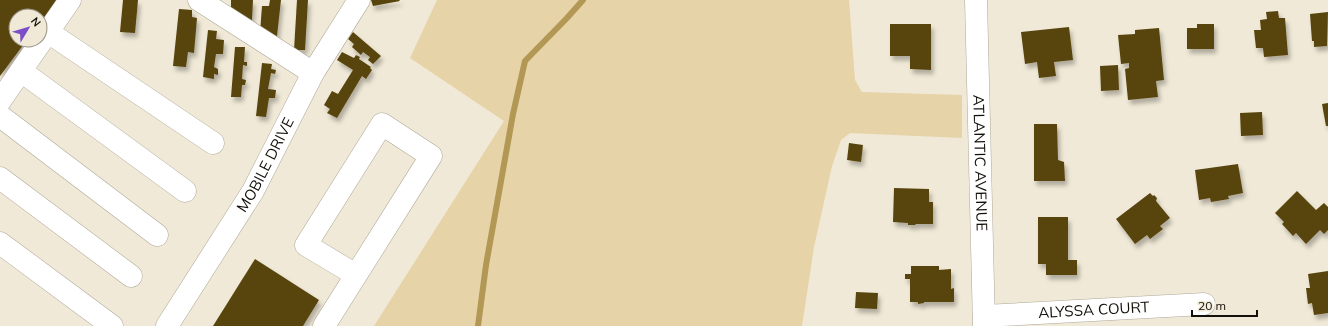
<svg xmlns="http://www.w3.org/2000/svg" width="1328" height="326" font-family="Mulish,sans-serif">
  <style>
    .green { fill: #e6d3a7 }
    .lines { fill: none; stroke-linecap: round; stroke-linejoin: round }
    .stream { stroke: #b39754; stroke-width: 6 }
    .building { fill: #58440d; filter: url(#shadow) }
    .minor-casing { stroke: #afa898; stroke-width: 23 }
    .minor { stroke: #fff; stroke-width: 22 }
    .labels { text-anchor: middle; stroke-width: 4; stroke-linejoin: round; paint-order: stroke }
    .street-label { font-size: 15px; fill: #13100a; stroke: #f0e9d7 }
  </style>
  <defs>
    <filter id="shadow"><feDropShadow dx="2.5" dy="4.5" stdDeviation="2" flood-color="#0004"/></filter>
  </defs>
  <rect width="100%" height="100%" fill="#f0e9d7"/>
  <polygon class="green" points="437,0 849,0 855,80 862,92 962,95 962,138 850,133 841,140 832,166 814,247 802,326 374,326 504,121 410,58"/>
  <g class="lines">
    <polyline class="stream" points="478,326 486,265 513,114 525,61 567,18 583,0"/>
  </g>
  <g class="building">
    <polygon points="0,0 57,0 40,23 40,16 16,16 16,40 27,40 0,76"/>
    <polygon points="123,0 138,0 135,33 120,32"/>
    <polygon points="231,0 253,0 252,20 238,19 238,12 231,11"/>
    <polygon points="270,0 281,0 277,36 267,35 260,33 262,6 269,6"/>
    <polygon points="297,0 308,0 305,50 294,50"/>
    <polygon points="371,0 399,0 400,1 373,6"/>
    <polygon points="179,9 192,10 192,17 197,18 194,53 188,52 186,67 173,66"/>
    <polygon points="1278,11 1279,18 1285,18 1288,55 1264,57 1263,48 1256,48 1254,30 1261,30 1260,20 1267,19 1266,12"/>
    <polygon points="1328,12 1327,46 1314,47 1314,41 1312,41 1310,14"/>
    <polygon points="890,24 931,24 931,70 910,69 910,56 890,56"/>
    <polygon points="1197,24 1214,24 1214,49 1187,49 1187,28 1197,28"/>
    <polygon points="1069,27 1073,60 1054,62 1056,76 1039,78 1037,62 1025,64 1021,32"/>
    <polygon points="1159,28 1164,80 1156,81 1158,97 1128,100 1125,69 1129,68 1129,63 1121,64 1118,35 1135,34 1135,30"/>
    <polygon points="208,30 217,31 216,39 224,40 223,54 216,54 214,67 218,69 218,75 214,74 214,79 203,77"/>
    <polygon points="353,32 381,56 373,64 368,60 370,57 363,52 361,55 352,47 354,44 348,39"/>
    <polygon points="235,47 245,47 244,62 247,62 247,66 243,65 242,79 246,80 245,85 242,85 241,97 231,97"/>
    <polygon points="342,52 354,58 356,55 360,57 359,59 371,67 370,68 372,70 366,79 362,76 337,118 327,113 330,109 324,105 332,91 338,94 353,70 337,60"/>
    <polygon points="262,63 272,64 271,69 276,70 275,74 271,73 268,89 276,90 275,98 269,98 266,117 256,116"/>
    <polygon points="1118,65 1119,90 1101,91 1100,66"/>
    <polygon points="1328,103 1328,126 1326,126 1322,104"/>
    <polygon points="1262,112 1263,135 1241,136 1240,113"/>
    <polygon points="1034,124 1057,124 1058,160 1064,162 1065,181 1034,181"/>
    <polygon points="849,143 863,145 861,162 847,160"/>
    <polygon points="1238,164 1243,193 1228,196 1229,199 1211,202 1210,198 1199,200 1195,170"/>
    <polygon points="894,188 929,189 929,202 933,202 933,224 916,224 915,225 908,225 908,223 893,222"/>
    <polygon points="1297,191 1316,210 1324,203 1328,207 1328,230 1324,234 1320,230 1306,244 1296,233 1293,236 1282,224 1284,222 1275,213"/>
    <polygon points="1150,193 1153,196 1154,195 1157,198 1156,201 1170,218 1160,226 1163,229 1150,239 1147,235 1135,244 1116,219"/>
    <polygon points="1038,217 1068,217 1068,260 1077,260 1077,275 1046,275 1046,264 1038,264"/>
    <polygon points="255,259 319,300 303,326 213,326"/>
    <polygon points="911,266 939,266 939,270 951,269 951,289 954,288 954,302 924,302 924,303 918,304 918,302 910,302 910,279 905,279 905,274 911,274"/>
    <polygon points="1328,271 1328,313 1314,315 1312,303 1308,304 1306,288 1310,288 1308,274"/>
    <polygon points="856,292 878,293 877,309 855,308"/>
  </g>
  <g class="lines">
    <defs>
      <g id="minor">
        <polyline points="199,0 313,73"/>
        <path id="s1" d="M976,0L984,326"/>
        <polyline points="48,32 213,143"/>
        <polyline points="21,71 185,191"/>
        <polyline points="0,101 70,0"/>
        <polyline points="0,116 157,235"/>
        <polyline points="0,178 131,276"/>
        <polyline points="0,243 112,326"/>
        <path id="s2" d="M984,316L1204,304"/>
        <path id="s3" d="M167,326L253,191L313,73L359,0"/>
        <polyline points="324,326 431,156 382,124 306,245 356,275"/>
      </g>
    </defs>
    <use href="#minor" class="minor-casing"/>
    <use href="#minor" class="minor"/>
  </g>
  <g class="labels">
    <g class="street-label">
      <text dy="5" stroke="none"><textPath href="#s1" startOffset="163">ATLANTIC AVENUE</textPath></text>
      <text dy="5" stroke="none"><textPath href="#s3" startOffset="189">MOBILE DRIVE</textPath></text>
      <text dy="5" stroke="none"><textPath href="#s2" startOffset="110">ALYSSA COURT</textPath></text>
    </g>
  </g>
  <g transform="translate(28 28) rotate(52)"><circle r="19" fill="#f0e9d7" stroke="#989285"/>
  <path d="M0-3L7 15L0 10L-7 15Z" fill="#7c4fc8"/>
  <text y="-6" font-size="11" font-weight="bold" text-anchor="middle" fill="#13100a">N</text>
  </g>
  <path d="M1192 310v6h65v-6" fill="none" stroke="#13100a" stroke-width="2"/>
  <text x="1198" y="310" font-size="12" fill="#13100a" stroke="#f0e9d7" stroke-width="3" paint-order="stroke">20 m</text>
</svg>
